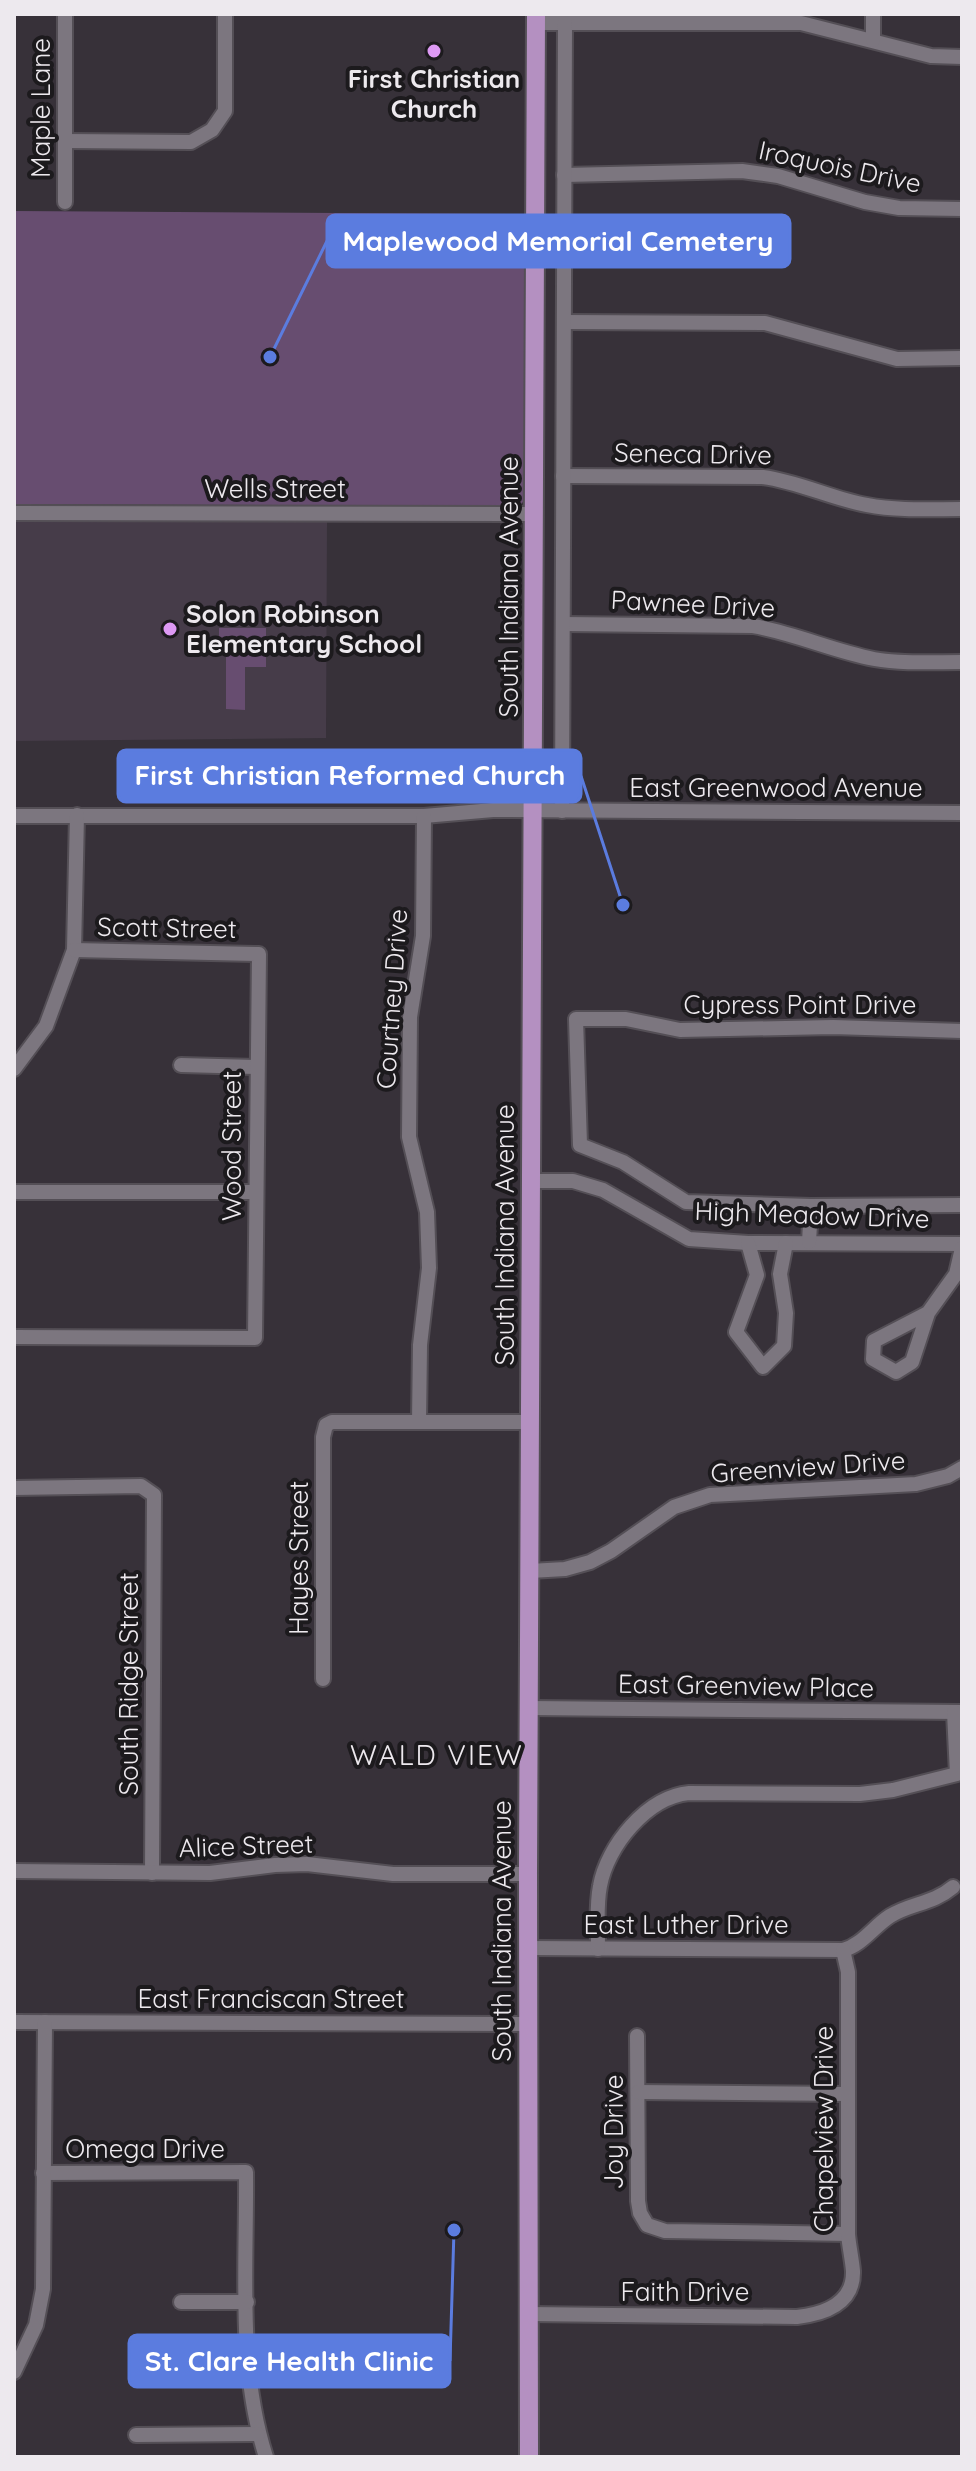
<svg xmlns="http://www.w3.org/2000/svg" width="976" height="2471" font-family="Quicksand,sans-serif">
  <style>
    .built { fill: #463c49 }
    .green { fill: #674d70 }
    .lines { fill: none; stroke-linecap: round; stroke-linejoin: round }
    .minor-casing { stroke: #544f56; stroke-width: 18 }
    .major-casing { stroke: #544f56; stroke-width: 22 }
    .minor { stroke: #7c767f; stroke-width: 14 }
    .major { stroke: #b490c1; stroke-width: 18 }
    .poi-dot { fill: #dd99f3; stroke: #1c1a1d; stroke-width: 3 }
    .labels { text-anchor: middle; stroke-width: 8; stroke-linejoin: round; paint-order: stroke }
    .poi-label { font-size: 26px; font-weight: bold; fill: #ede9ee; stroke: #1c1a1d }
    .street-label { font-size: 26px; fill: #ede9ee; stroke: #1c1a1d }
    .neighbourhood-label { font-size: 28px; letter-spacing: 2px; fill: #ede9ee; stroke: #1c1a1d }
    .leader { fill: none; stroke: #5b7cdf; stroke-width: 3 }
    .callout-dot { fill: #5b7cdf; stroke: #1c1a1d; stroke-width: 3 }
    .callout { fill: #5b7cdf; stroke: #5b7cdf; stroke-width: 3 }
    .callout-label { font-size: 28px; text-anchor: middle; font-weight: bold; fill: #fff }
  </style>
  <rect width="100%" height="100%" fill="#373139"/>
  <polygon class="built" points="14,519 327,521 326,738 14,741"/>
  <g class="green">
    <polygon points="14,211 525,214 526,499 519,506 14,504"/>
    <polygon points="219,628 266,628 266,667 245,667 245,710 226,709 226,645 219,645"/>
  </g>
  <g class="lines">
    <defs>
      <g id="minor">
        <polyline points="536,23 801,23 931,56 962,57"/>
        <polyline points="873,40 873,14"/>
        <polyline points="65,141 191,142 212,130 225,111 225,14"/>
        <polyline points="564,175 742,171 778,176 865,202 899,208 962,209"/>
        <polyline points="65,202 65,14"/>
        <polyline points="564,322 765,323 897,359 962,358"/>
        <path d="M563,476L763,477C800,482 832,499 867,505C898,511 931,509 962,509"/>
        <polyline points="14,513 535,514"/>
        <path d="M563,624L753,626C794,633 833,651 874,659C903,664 933,662 962,662"/>
        <polyline points="562,811 565,23"/>
        <polyline points="14,816 424,816 493,810 962,813"/>
        <polyline points="962,1031 833,1027 680,1030 626,1019 576,1019 580,1145 623,1162 686,1202 811,1206 962,1205"/>
        <polyline points="181,1065 256,1067"/>
        <polyline points="14,1069 46,1026 74,950 77,815"/>
        <polyline points="531,1181 573,1181 603,1190 689,1239 748,1243 962,1244"/>
        <polyline points="14,1192 256,1192"/>
        <polyline points="809,1242 811,1206"/>
        <polyline points="748,1243 757,1275 736,1332 763,1367 784,1346 786,1313 780,1274 786,1243"/>
        <polyline points="928,1313 874,1341 873,1359 896,1372 912,1362 928,1313 956,1274 962,1248"/>
        <polyline points="14,1337 255,1338 259,954 74,950"/>
        <polyline points="419,1422 420,1345 429,1268 427,1212 409,1137 410,1017 423,936 424,816"/>
        <polyline points="14,1488 141,1486 154,1495 152,1873"/>
        <polyline points="530,1571 565,1569 590,1562 611,1551 674,1507 710,1495 916,1484 948,1476 962,1468"/>
        <polyline points="323,1679 323,1437 326,1425 332,1422 531,1422"/>
        <polyline points="529,1708 960,1712"/>
        <polyline points="14,1871 210,1873 275,1865 307,1864 393,1874 528,1874"/>
        <path d="M528,1948L843,1950C862,1945 873,1927 890,1916C911,1903 933,1904 953,1887"/>
        <path d="M598,1949C598,1928 596,1906 600,1886C607,1846 647,1797 689,1793L860,1794L893,1790L957,1774L954,1712"/>
        <polyline points="14,2022 528,2024"/>
        <polyline points="637,2036 638,2201 640,2213 647,2225 665,2231 848,2234"/>
        <polyline points="638,2092 848,2094"/>
        <path d="M43,2173L246,2172C247,2266 237,2367 266,2457"/>
        <polyline points="181,2302 247,2302"/>
        <path d="M528,2314L797,2317C824,2314 854,2304 853,2271C852,2259 849,2246 848,2234V1972L843,1950"/>
        <polyline points="14,2372 36,2325 43,2289 45,2022"/>
        <polyline points="136,2435 258,2434"/>
      </g>
      <polyline id="major" points="529,2457 528,1874 536,14"/>
    </defs>
    <use href="#minor" class="minor-casing"/>
    <use href="#major" class="major-casing"/>
    <use href="#minor" class="minor"/>
    <use href="#major" class="major"/>
  </g>
  <g class="poi-dot">
    <circle cx="434" cy="51" r="8"/>
    <circle cx="170" cy="629" r="8"/>
  </g>
  <g class="labels">
    <g class="poi-label">
      <text x="434" y="88">First Christian<tspan x="434" dy="30">Church</tspan></text>
      <text x="186" y="623" text-anchor="start">Solon Robinson<tspan x="186" dy="30">Elementary School</tspan></text>
    </g>
    <g class="street-label">
      <text transform="translate(41 108) rotate(-90)" y="9">Maple Lane</text>
      <text transform="translate(840 167) rotate(12)" y="9">Iroquois Drive</text>
      <text transform="translate(693 454) rotate(1)" y="9">Seneca Drive</text>
      <text x="275" y="498">Wells Street</text>
      <text transform="translate(509 587) rotate(-90)" y="9">South Indiana Avenue</text>
      <text transform="translate(693 604) rotate(3)" y="9">Pawnee Drive</text>
      <text x="776" y="797">East Greenwood Avenue</text>
      <text transform="translate(167 928) rotate(1)" y="9">Scott Street</text>
      <text transform="translate(392 999) rotate(-86)" y="9">Courtney Drive</text>
      <text x="800" y="1014">Cypress Point Drive</text>
      <text transform="translate(232 1146) rotate(-90)" y="9">Wood Street</text>
      <text transform="translate(812 1215) rotate(2)" y="9">High Meadow Drive</text>
      <text transform="translate(505 1235) rotate(-90)" y="9">South Indiana Avenue</text>
      <text transform="translate(808 1467) rotate(-4)" y="9">Greenview Drive</text>
      <text transform="translate(299 1558) rotate(-90)" y="9">Hayes Street</text>
      <text transform="translate(129 1684) rotate(-90)" y="9">South Ridge Street</text>
      <text transform="translate(746 1686) rotate(1)" y="9">East Greenview Place</text>
      <text transform="translate(246 1846) rotate(-2)" y="9">Alice Street</text>
      <text x="686" y="1934">East Luther Drive</text>
      <text transform="translate(502 1931) rotate(-90)" y="9">South Indiana Avenue</text>
      <text x="271" y="2008">East Franciscan Street</text>
      <text transform="translate(824 2129) rotate(-90)" y="9">Chapelview Drive</text>
      <text transform="translate(614 2132) rotate(-90)" y="9">Joy Drive</text>
      <text x="145" y="2158">Omega Drive</text>
      <text x="685" y="2301">Faith Drive</text>
    </g>
    <g class="neighbourhood-label">
      <text x="437" y="1765">WALD VIEW</text>
    </g>
  </g>
  <path class="leader" d="M270 357L327 241M623 905L581 776M454 2230L450 2361"/>
  <g class="callout-dot">
    <circle cx="270" cy="357" r="8"/>
    <circle cx="623" cy="905" r="8"/>
    <circle cx="454" cy="2230" r="8"/>
  </g>
  <g class="callout">
    <rect x="327" y="215" width="463" height="52" rx="8"/>
    <rect x="118" y="750" width="463" height="52" rx="8"/>
    <rect x="129" y="2335" width="321" height="52" rx="8"/>
  </g>
  <g class="callout-label">
    <text x="558" y="251">Maplewood Memorial Cemetery</text>
    <text x="350" y="785">First Christian Reformed Church</text>
    <text x="289" y="2371">St. Clare Health Clinic</text>
  </g>
  <rect width="976" height="2471" fill="none" stroke="#ede9ee" stroke-width="32"/>
</svg>
